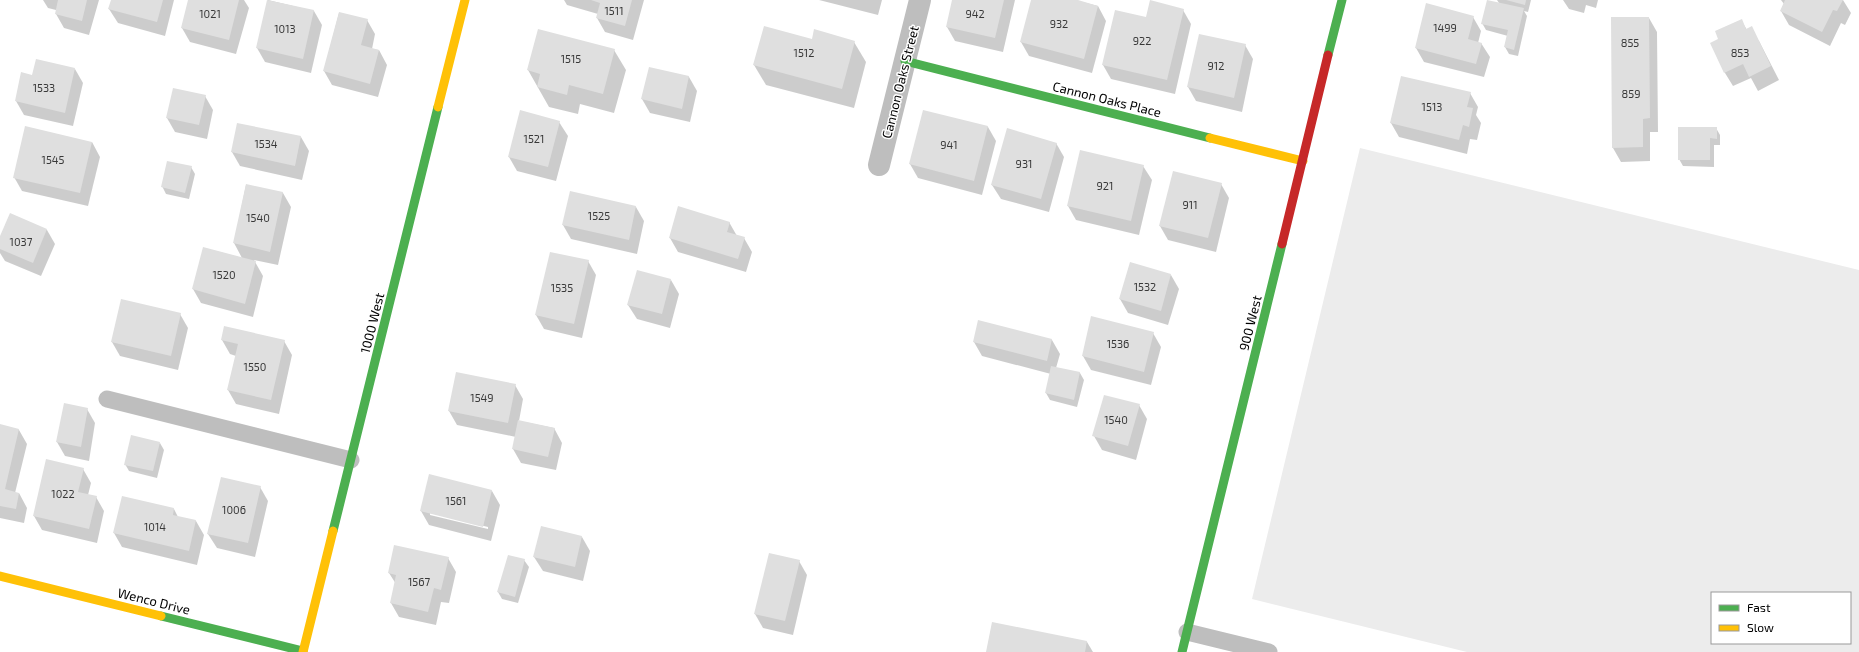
<svg xmlns="http://www.w3.org/2000/svg" width="1859" height="652" font-family="'Exo 2',sans-serif">
  <style>
    .green { fill: #ececec; fill-rule: evenodd }
    .shadow { fill: #0003; fill-rule: evenodd }
    .building { fill: #dfdfdf }
    .lines { fill: none; stroke-linecap: round; stroke-linejoin: round }
    .lane { stroke: #bebebe; stroke-width: 17 }
    .street { stroke: #bebebe; stroke-width: 22 }
    .fast { stroke: #4caf50; stroke-width: 9 }
    .slow { stroke: #ffc107; stroke-width: 9 }
    .jam { stroke: #c62828; stroke-width: 9 }
    .labels { text-anchor: middle; stroke-width: 3; stroke-linejoin: round; paint-order: stroke }
    .number-label { font-size: 11px; fill: #383838 }
    .street-label { font-size: 13px; fill: #000; stroke: #fff }
  </style>
  <rect width="100%" height="100%" fill="#fff"/>
  <path class="green" d="M1360,148L1859,270V652H1467L1252,599ZM1712,593H1850V643H1712Z"/>
  <g class="shadow">
    <polygon points="43,0 99,0 89,35 64,28 56,14 56,10 48,8"/>
    <polygon points="112,0 174,0 165,36 118,23 109,9"/>
    <polygon points="189,0 244,0 249,8 236,54 190,42 182,28"/>
    <polygon points="268,0 314,11 322,25 311,73 265,62 257,48"/>
    <polygon points="564,0 644,0 633,40 605,32 597,18 598,14 567,5"/>
    <polygon points="819,0 882,0 878,15"/>
    <polygon points="953,0 1015,0 1003,52 955,41 947,27"/>
    <polygon points="1032,0 1074,0 1098,6 1106,21 1092,73 1029,56 1021,42"/>
    <polygon points="1497,0 1531,0 1528,12 1524,11 1527,16 1518,56 1509,54 1505,47 1508,36 1486,30 1482,23 1499,3"/>
    <polygon points="1563,0 1598,0 1596,8 1586,5 1584,13 1569,9"/>
    <polygon points="1781,0 1843,0 1851,13 1845,25 1841,23 1830,46 1789,25 1781,11 1784,4"/>
    <polygon points="1183,10 1191,24 1175,94 1111,79 1103,65 1146,18"/>
    <polygon points="339,13 367,20 375,34 372,49 379,50 387,65 378,97 332,85 324,71"/>
    <polygon points="1473,17 1481,31 1478,43 1481,43 1490,57 1484,77 1424,62 1416,48"/>
    <polygon points="1649,18 1657,32 1658,132 1650,132 1650,161 1621,162 1613,148"/>
    <polygon points="1741,20 1747,30 1759,41 1779,80 1758,91 1751,78 1733,86 1725,73 1720,40"/>
    <polygon points="1200,35 1245,45 1253,59 1242,112 1196,101 1188,87"/>
    <polygon points="813,40 854,42 866,62 854,108 766,85 754,65"/>
    <polygon points="614,50 626,70 614,113 580,104 578,114 549,107 528,70"/>
    <polygon points="650,68 689,77 697,91 690,122 650,113 642,99"/>
    <polygon points="75,69 83,83 73,126 24,115 16,101"/>
    <polygon points="1470,93 1478,107 1476,115 1481,123 1477,140 1470,139 1467,154 1399,137 1391,123"/>
    <polygon points="205,96 213,110 207,139 175,132 167,118"/>
    <polygon points="924,111 988,127 996,141 982,195 918,178 910,164"/>
    <polygon points="559,122 568,136 556,181 517,171 509,157"/>
    <polygon points="1716,128 1720,135 1720,145 1714,145 1714,167 1683,166 1679,159"/>
    <polygon points="301,137 309,151 302,180 240,166 232,152"/>
    <polygon points="92,142 100,157 88,206 22,191 14,177"/>
    <polygon points="1056,143 1064,157 1049,212 1001,199 992,185"/>
    <polygon points="1143,166 1152,180 1139,235 1076,220 1068,206"/>
    <polygon points="191,167 195,174 189,199 166,194 162,186"/>
    <polygon points="1221,184 1229,198 1216,252 1168,240 1160,226"/>
    <polygon points="246,185 283,193 291,207 278,265 254,260 263,276 253,317 201,303 193,289 204,248 242,258 234,243"/>
    <polygon points="636,207 644,221 637,254 571,239 563,225"/>
    <polygon points="10,215 47,230 55,244 41,276 5,261 0,253 0,238"/>
    <polygon points="729,222 737,236 744,238 752,252 746,272 678,252 670,238"/>
    <polygon points="588,261 596,275 582,338 544,329 536,315"/>
    <polygon points="1171,275 1179,289 1168,325 1128,313 1120,299"/>
    <polygon points="671,280 679,294 670,328 637,319 628,305"/>
    <polygon points="180,314 188,328 178,370 120,356 112,342"/>
    <polygon points="979,322 1052,340 1060,354 1056,368 1080,373 1084,380 1077,407 1050,400 1046,393 1051,374 982,356 974,342"/>
    <polygon points="1153,333 1161,347 1151,385 1091,370 1083,356"/>
    <polygon points="222,340 284,341 292,355 279,414 236,404 228,390 236,356 230,354"/>
    <polygon points="515,385 523,399 519,421 554,428 562,443 556,470 521,463 513,449 516,437 457,425 449,411"/>
    <polygon points="1139,405 1147,419 1136,460 1102,450 1094,436"/>
    <polygon points="87,409 95,423 89,461 65,456 57,442"/>
    <polygon points="0,425 19,430 27,444 15,493 19,493 27,508 24,523 0,518"/>
    <polygon points="160,443 164,450 157,478 129,471 125,464"/>
    <polygon points="83,469 91,483 88,495 96,497 104,511 97,543 42,530 34,516"/>
    <polygon points="260,487 268,501 255,557 217,548 208,534"/>
    <path d="M492,491L500,505L491,541L429,525L421,511ZM430,513L488,527V529L430,515Z"/>
    <polygon points="174,509 178,517 196,521 204,535 197,565 122,547 114,533"/>
    <polygon points="582,537 590,551 583,581 543,571 534,557"/>
    <polygon points="448,558 456,572 449,603 441,602 436,625 399,617 391,603 396,584 389,573"/>
    <polygon points="524,560 529,567 518,603 502,599 498,592"/>
    <polygon points="799,561 807,575 793,635 763,628 755,614"/>
    <polygon points="1087,642 1093,652 987,652"/>
  </g>
  <g class="building">
    <polygon points="58,0 87,0 82,21 55,14"/>
    <polygon points="111,0 163,0 157,22 108,9"/>
    <polygon points="188,0 239,0 229,40 181,28"/>
    <polygon points="267,0 314,10 303,59 256,48"/>
    <polygon points="591,0 632,0 625,26 596,18 600,3"/>
    <polygon points="952,0 1004,0 995,38 946,27"/>
    <polygon points="1031,0 1078,0 1098,6 1084,59 1020,42"/>
    <polygon points="1150,0 1184,9 1167,80 1102,65 1115,10 1146,17"/>
    <polygon points="1487,0 1524,8 1514,50 1504,47 1508,30 1481,24"/>
    <polygon points="1506,0 1526,0 1525,5"/>
    <polygon points="1785,0 1843,0 1837,11 1833,10 1822,32 1780,11"/>
    <polygon points="1426,3 1474,16 1468,39 1482,43 1476,64 1415,48"/>
    <polygon points="339,12 368,19 361,45 379,50 370,84 323,71"/>
    <polygon points="1611,17 1649,17 1650,118 1643,119 1643,147 1612,148"/>
    <polygon points="1742,19 1746,29 1752,26 1771,66 1749,77 1743,64 1724,73 1710,43 1718,39 1715,31"/>
    <polygon points="764,26 812,39 814,29 855,41 842,89 753,65"/>
    <polygon points="538,29 615,49 603,94 569,85 567,95 537,87 540,74 527,70"/>
    <polygon points="1199,34 1246,44 1234,98 1187,87"/>
    <polygon points="36,59 75,68 65,113 15,101 21,72 32,75"/>
    <polygon points="649,67 689,76 682,109 641,99"/>
    <polygon points="1401,76 1471,92 1467,107 1473,108 1469,127 1463,125 1459,140 1390,123"/>
    <polygon points="173,88 206,95 199,125 166,118"/>
    <polygon points="520,110 560,121 548,167 508,157"/>
    <polygon points="923,110 988,126 974,181 909,164"/>
    <polygon points="237,123 301,136 295,166 231,152"/>
    <polygon points="25,126 92,142 80,193 13,178"/>
    <polygon points="1678,127 1717,127 1717,139 1710,138 1710,160 1678,160"/>
    <polygon points="1007,128 1057,143 1041,199 991,185"/>
    <polygon points="1080,150 1144,165 1131,221 1067,206"/>
    <polygon points="167,161 192,166 185,193 161,187"/>
    <polygon points="1173,171 1222,183 1208,238 1159,226"/>
    <polygon points="246,184 283,192 270,252 233,243"/>
    <polygon points="570,191 636,206 629,240 562,225"/>
    <polygon points="678,206 730,222 727,232 745,237 738,259 669,238"/>
    <polygon points="10,213 47,229 33,263 0,249 0,236"/>
    <polygon points="203,247 256,261 245,304 192,289"/>
    <polygon points="550,252 589,260 574,324 535,315"/>
    <polygon points="1130,262 1171,274 1161,311 1119,299"/>
    <polygon points="637,270 671,279 662,314 627,305"/>
    <polygon points="121,299 181,313 171,356 111,342"/>
    <polygon points="1091,316 1154,332 1144,372 1082,356"/>
    <polygon points="978,320 1052,339 1047,361 973,342"/>
    <polygon points="224,326 285,340 271,400 227,390 238,344 221,340"/>
    <polygon points="1051,366 1080,372 1074,400 1045,393"/>
    <polygon points="456,372 516,384 508,423 448,411"/>
    <polygon points="1104,395 1140,404 1128,446 1092,436"/>
    <polygon points="64,403 88,408 81,447 56,442"/>
    <polygon points="518,420 555,428 548,457 512,449"/>
    <polygon points="0,424 19,429 5,489 19,493 16,509 0,506"/>
    <polygon points="131,435 160,442 153,471 124,465"/>
    <polygon points="46,459 84,468 78,492 97,496 89,529 33,516"/>
    <polygon points="429,474 492,490 483,527 420,511"/>
    <polygon points="221,477 261,486 248,543 207,534"/>
    <polygon points="122,496 174,508 173,515 196,520 189,551 113,533"/>
    <polygon points="541,526 582,536 575,567 533,557"/>
    <polygon points="394,545 449,557 441,590 434,588 428,612 390,603 396,575 388,573"/>
    <polygon points="769,553 800,560 785,621 754,614"/>
    <polygon points="508,555 525,559 515,597 497,592"/>
    <polygon points="992,622 1087,641 1085,652 986,652"/>
  </g>
  <g class="lines">
    <g class="lane">
      <polyline points="107,399 351,460"/>
      <polyline points="1187,632 1269,652"/>
    </g>
    <polyline class="street" points="879,165 920,0"/>
    <g class="fast">
      <polyline points="1328,55 1342,0"/>
      <polyline points="905,61 1210,138"/>
      <polyline points="333,531 438,107"/>
      <polyline points="161,616 303,651"/>
      <polyline points="1182,652 1282,244"/>
    </g>
    <g class="slow">
      <polyline points="438,107 465,0"/>
      <polyline points="1210,138 1303,161"/>
      <polyline points="0,576 161,616"/>
      <polyline points="303,652 333,531"/>
    </g>
    <polyline class="jam" points="1282,244 1328,55"/>
  </g>
  <g class="labels">
    <g class="number-label">
      <text x="614" y="15">1511</text>
      <text x="210" y="18">1021</text>
      <text x="975" y="18">942</text>
      <text x="1059" y="28">932</text>
      <text x="1445" y="32">1499</text>
      <text x="285" y="33">1013</text>
      <text x="1142" y="45">922</text>
      <text x="1630" y="47">855</text>
      <text x="804" y="57">1512</text>
      <text x="1740" y="57">853</text>
      <text x="571" y="63">1515</text>
      <text x="1216" y="70">912</text>
      <text x="44" y="92">1533</text>
      <text x="1631" y="98">859</text>
      <text x="1432" y="111">1513</text>
      <text x="534" y="143">1521</text>
      <text x="266" y="148">1534</text>
      <text x="949" y="149">941</text>
      <text x="53" y="164">1545</text>
      <text x="1024" y="168">931</text>
      <text x="1105" y="190">921</text>
      <text x="1190" y="209">911</text>
      <text x="599" y="220">1525</text>
      <text x="258" y="222">1540</text>
      <text x="21" y="246">1037</text>
      <text x="224" y="279">1520</text>
      <text x="1145" y="291">1532</text>
      <text x="562" y="292">1535</text>
      <text x="1118" y="348">1536</text>
      <text x="255" y="371">1550</text>
      <text x="482" y="402">1549</text>
      <text x="1116" y="424">1540</text>
      <text x="63" y="498">1022</text>
      <text x="456" y="505">1561</text>
      <text x="234" y="514">1006</text>
      <text x="155" y="531">1014</text>
      <text x="419" y="586">1567</text>
    </g>
    <g class="street-label">
      <text transform="translate(900 82) rotate(-76)" y="5">Cannon Oaks Street</text>
      <text transform="translate(1107 99) rotate(14)" y="5">Cannon Oaks Place</text>
      <text transform="translate(372 323) rotate(-76)" y="5">1000 West</text>
      <text transform="translate(1250 323) rotate(-76)" y="5">900 West</text>
      <text transform="translate(154 601) rotate(14)" y="5">Wenco Drive</text>
    </g>
  </g>
  <rect x="1711" y="592" width="140" height="52" fill="#ffffff" stroke="#999999"/>
  <rect x="1719" y="605" width="20" height="6" fill="#4caf50" stroke="#999999"/>
  <text x="1747" y="612" font-size="12" fill="#000000">Fast</text>
  <rect x="1719" y="625" width="20" height="6" fill="#ffc107" stroke="#999999"/>
  <text x="1747" y="632" font-size="12" fill="#000000">Slow</text>
</svg>
